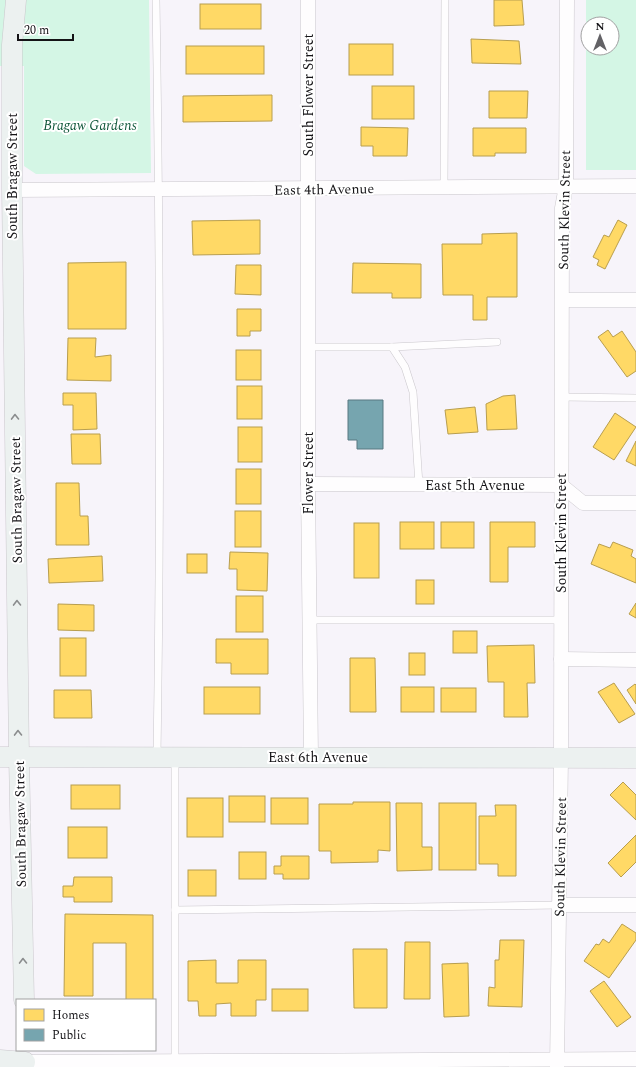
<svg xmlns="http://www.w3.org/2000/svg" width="636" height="1067" font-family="Spectral,serif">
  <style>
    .green { fill: #d4f6e5; fill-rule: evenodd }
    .homes { fill: #ffd966; stroke: #b89e4e }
    .public { fill: #76a5af; stroke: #597981 }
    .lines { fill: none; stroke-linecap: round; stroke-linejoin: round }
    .lane-casing { stroke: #cac7cc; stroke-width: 8 }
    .street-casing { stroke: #cac7cc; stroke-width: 15 }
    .secondary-casing { stroke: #cac7cc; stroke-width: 21 }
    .lane { stroke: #fefdfe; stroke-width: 7 }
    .street { stroke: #fefdfe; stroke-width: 14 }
    .secondary { stroke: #ecf1f0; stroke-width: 20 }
    .oneway { stroke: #8b8d8e }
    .labels { text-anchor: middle; stroke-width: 4; stroke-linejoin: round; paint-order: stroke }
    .street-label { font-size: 14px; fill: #141316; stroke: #fff }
    .park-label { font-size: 14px; font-style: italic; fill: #10573a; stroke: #fff }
  </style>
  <rect width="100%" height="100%" fill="#f7f4fa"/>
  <g class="green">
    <polygon points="0,0 149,0 151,173 36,174 24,166 24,66 0,66"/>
    <path d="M586,0H636V170H586ZM588,24H612V48H588Z"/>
  </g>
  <g class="homes">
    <polygon points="494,0 522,0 524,25 494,26"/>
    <rect x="200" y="4" width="61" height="25"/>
    <polygon points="471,39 519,41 521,64 472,63"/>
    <rect x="349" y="44" width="44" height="31"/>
    <rect x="186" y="46" width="78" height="28"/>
    <rect x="372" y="86" width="42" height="33"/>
    <polygon points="489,91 528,91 527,118 489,118"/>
    <polygon points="272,95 272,121 183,122 183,96"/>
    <polygon points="361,127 408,128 407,156 373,156 373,146 361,146"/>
    <polygon points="473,128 526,128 526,153 495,153 495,156 473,156"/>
    <polygon points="260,220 260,254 193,255 192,221"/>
    <polygon points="618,220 627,225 605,269 597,265 599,260 593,257 604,235 609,237"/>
    <polygon points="517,233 517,297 487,297 487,320 473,320 473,295 443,295 442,244 482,244 482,234"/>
    <polygon points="126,262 126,329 68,329 68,263"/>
    <polygon points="353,263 421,264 421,298 392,298 392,293 352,293"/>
    <polygon points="236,265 261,265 261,295 235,294"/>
    <polygon points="237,309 261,309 261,331 250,331 250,336 237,336"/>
    <polygon points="608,330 613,337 622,331 636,352 636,371 627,377 598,337"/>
    <polygon points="68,338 96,338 95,357 111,355 111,381 67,380"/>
    <rect x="236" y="350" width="25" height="30"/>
    <rect x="237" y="386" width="25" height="33"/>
    <polygon points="63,393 96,393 97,429 73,430 73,405 63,405"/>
    <polygon points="515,395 517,429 487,430 486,404 503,396"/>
    <polygon points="475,407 478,432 448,434 445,410"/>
    <polygon points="615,413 636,427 614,460 593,447"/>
    <rect x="238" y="427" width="24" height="35"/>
    <polygon points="71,434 100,434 101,464 72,464"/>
    <polygon points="636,441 636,466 626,461"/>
    <rect x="236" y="469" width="25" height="35"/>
    <polygon points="56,483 79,483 80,516 88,516 89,545 56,545"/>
    <rect x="235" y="511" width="26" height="36"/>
    <rect x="400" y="522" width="34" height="27"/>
    <rect x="441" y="522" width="33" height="26"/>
    <polygon points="490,522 535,522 535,547 508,547 508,582 490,582"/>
    <rect x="354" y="523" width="25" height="55"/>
    <polygon points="613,542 633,550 631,556 636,559 636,583 591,564 599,544 610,548"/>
    <polygon points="230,552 268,553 267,591 237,590 237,569 229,569"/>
    <rect x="187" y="554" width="20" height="19"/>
    <polygon points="102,556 103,581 49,583 48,559"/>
    <rect x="416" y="580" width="18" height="24"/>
    <rect x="236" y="596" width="27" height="36"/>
    <polygon points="636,603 636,618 629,614"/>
    <polygon points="58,604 94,605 94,631 58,630"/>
    <rect x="453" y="631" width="24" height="22"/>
    <rect x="60" y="638" width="26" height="38"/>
    <polygon points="216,639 268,639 268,674 231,674 231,663 216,663"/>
    <polygon points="534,645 535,683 527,683 528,717 504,717 504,682 488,682 487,646"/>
    <rect x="409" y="653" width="16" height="22"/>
    <polygon points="350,658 375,658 376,712 350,712"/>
    <polygon points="614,683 635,714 619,723 598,692"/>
    <polygon points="635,684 636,685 636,704 627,690"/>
    <rect x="204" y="687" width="56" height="27"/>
    <rect x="401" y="687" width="33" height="25"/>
    <rect x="441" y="688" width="35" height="24"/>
    <polygon points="54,690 91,690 92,718 54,718"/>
    <polygon points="623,782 636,795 636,820 610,795"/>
    <rect x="71" y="785" width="49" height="24"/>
    <rect x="229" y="796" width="36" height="26"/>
    <rect x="187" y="798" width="36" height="39"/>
    <rect x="271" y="798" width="37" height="26"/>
    <polygon points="353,802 390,802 390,851 378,850 378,862 331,863 331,851 319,851 319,804 353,804"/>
    <polygon points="396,803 422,803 422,847 432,847 432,870 397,871"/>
    <rect x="439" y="803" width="37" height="67"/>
    <polygon points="495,805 516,805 516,876 498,876 498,864 479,864 479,816 496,816"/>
    <rect x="68" y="827" width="39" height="31"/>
    <polygon points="636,835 636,862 621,877 608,863"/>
    <rect x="239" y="852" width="27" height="27"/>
    <polygon points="281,856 309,856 309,879 283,879 283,874 274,874 274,866 281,866"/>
    <rect x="188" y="870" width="28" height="26"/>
    <polygon points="74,877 112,877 112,902 74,902 74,897 63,897 63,886 73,886"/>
    <polygon points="65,914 153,915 153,1000 126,1000 126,943 93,943 93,996 64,996"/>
    <polygon points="622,924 636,933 636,940 609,978 584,961 596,944 599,945 603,939 609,943"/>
    <polygon points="500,940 524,940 522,1007 488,1006 489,987 495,988 495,960 499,960"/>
    <polygon points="405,942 430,942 430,999 404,999"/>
    <polygon points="353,949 387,949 387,1008 354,1008"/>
    <polygon points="216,960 216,983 238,983 238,960 266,960 266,1000 256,1000 256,1016 231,1016 231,1003 216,1004 216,1016 199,1016 198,1001 188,1001 188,961"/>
    <polygon points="468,963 469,1016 444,1017 442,964"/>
    <polygon points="604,981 631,1017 617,1027 590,991"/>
    <rect x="272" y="989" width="36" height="22"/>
  </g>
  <polygon class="public" points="348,400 383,400 383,449 357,449 357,440 348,440"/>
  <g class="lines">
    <defs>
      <g id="lane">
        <path d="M156,0C160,252 161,504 157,756"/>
        <polyline points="444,187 445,0"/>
        <polyline points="308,347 392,347 405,367 413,392 419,485"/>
        <polyline points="392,347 497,342"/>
        <polyline points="562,397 636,398"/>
        <polyline points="309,620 561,620"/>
        <polyline points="175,759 175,1063"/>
        <polyline points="175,910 559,905"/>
      </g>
      <g id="street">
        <polyline points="308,0 308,484 311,757"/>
        <polyline points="12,190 636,186"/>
        <polyline points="563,300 636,300"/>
        <polyline points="308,484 561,485 583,503 636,503"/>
        <polyline points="561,659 636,660"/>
        <polyline points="559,905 636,905"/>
        <polyline points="25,1062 636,1059"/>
        <polyline points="557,1067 561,757 562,208 566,186 567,0"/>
      </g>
      <g id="secondary">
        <polyline points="16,0 12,45 12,190 19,757 24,1000"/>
        <polyline points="0,757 636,758"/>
        <polyline points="0,1060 25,1062"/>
      </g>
    </defs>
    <use href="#lane" class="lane-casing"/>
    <use href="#street" class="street-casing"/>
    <use href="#secondary" class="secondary-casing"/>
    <use href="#lane" class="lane"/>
    <use href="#street" class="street"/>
    <use href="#secondary" class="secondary"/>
  </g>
  <defs><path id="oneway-chevron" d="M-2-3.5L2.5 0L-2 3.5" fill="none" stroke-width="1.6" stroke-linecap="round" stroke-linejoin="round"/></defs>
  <g class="oneway">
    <use href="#oneway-chevron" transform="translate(15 417) rotate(-91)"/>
    <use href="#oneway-chevron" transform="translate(17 603) rotate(-91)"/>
    <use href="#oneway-chevron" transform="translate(18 733) rotate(-91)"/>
    <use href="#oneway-chevron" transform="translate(23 961) rotate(-91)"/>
  </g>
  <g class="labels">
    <g class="street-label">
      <text transform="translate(308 95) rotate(-90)" y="5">South Flower Street</text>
      <text transform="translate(12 176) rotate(-90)" y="5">South Bragaw Street</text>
      <text transform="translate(324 189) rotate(-1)" y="5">East 4th Avenue</text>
      <text transform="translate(564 210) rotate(-89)" y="5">South Klevin Street</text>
      <text transform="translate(308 473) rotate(-90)" y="5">Flower Street</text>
      <text x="475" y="490">East 5th Avenue</text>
      <text transform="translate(16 500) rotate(-91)" y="5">South Bragaw Street</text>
      <text transform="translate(561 533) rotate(-90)" y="5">South Klevin Street</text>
      <text x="318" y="762">East 6th Avenue</text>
      <text transform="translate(20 824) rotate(-91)" y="5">South Bragaw Street</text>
      <text transform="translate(560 857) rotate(-89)" y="5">South Klevin Street</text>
    </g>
    <g class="park-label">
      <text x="90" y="130">Bragaw Gardens</text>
    </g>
  </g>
  <rect x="16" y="999" width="140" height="52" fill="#ffffff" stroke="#a1a1a2"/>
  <rect x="24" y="1009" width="20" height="12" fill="#ffd966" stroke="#a1a1a2"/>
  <text x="52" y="1019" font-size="12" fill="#141316">Homes</text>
  <rect x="24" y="1029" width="20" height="12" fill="#76a5af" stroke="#a1a1a2"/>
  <text x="52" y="1039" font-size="12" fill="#141316">Public</text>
  <g transform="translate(600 36)"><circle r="19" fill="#ffffff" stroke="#a1a1a2"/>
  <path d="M0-3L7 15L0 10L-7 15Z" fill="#636266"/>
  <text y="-6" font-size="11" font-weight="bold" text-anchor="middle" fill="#141316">N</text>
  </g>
  <path d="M18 34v6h55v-6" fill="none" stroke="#141316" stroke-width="2"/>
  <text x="24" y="34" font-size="12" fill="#141316" stroke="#ffffff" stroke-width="3" paint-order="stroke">20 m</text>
</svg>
